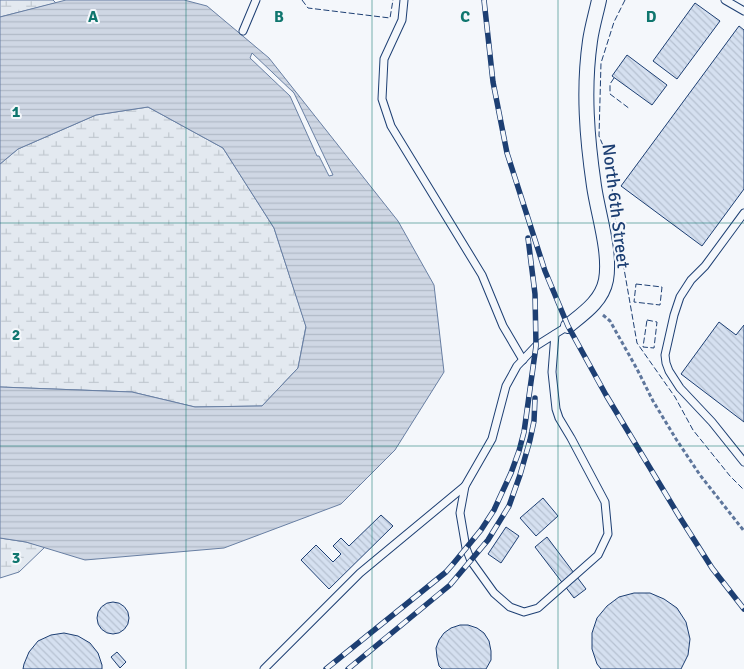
<svg xmlns="http://www.w3.org/2000/svg" width="744" height="669" font-family="Signika,sans-serif">
  <style>
    .wetland { fill: url(#wetland-marsh); stroke: #687fa3 }
    .water { fill: url(#water-rules); stroke: #687fa3 }
    .pier { fill: #f4f7fb; stroke: #687fa3 }
    .building { fill: url(#building-back-hatch); stroke: #1d3f73 }
    .lines { fill: none; stroke-linecap: round; stroke-linejoin: round }
    .service-casing { stroke: #1d3f73; stroke-width: 9 }
    .minor-casing { stroke: #1d3f73; stroke-width: 16 }
    .path { stroke: #5e769c; stroke-width: 3; stroke-dasharray: 4 2.5; stroke-linecap: butt }
    .service { stroke: #f4f7fb; stroke-width: 7 }
    .minor { stroke: #f4f7fb; stroke-width: 14 }
    .rail-casing { stroke: #1d3f73; stroke-width: 5.5 }
    .rail { stroke: #f4f7fb; stroke-width: 4; stroke-dasharray: 11; stroke-linecap: butt }
    .fence { stroke: #1d3f73; stroke-width: 1; stroke-dasharray: 6 2.5; stroke-linecap: butt }
    .grid { fill: none; stroke: #0f766e; stroke-width: 1; stroke-opacity: 0.55 }
    .labels { text-anchor: middle; stroke-width: 4; stroke-linejoin: round; paint-order: stroke }
    .street-label { font-size: 18px; fill: #1d3f73; stroke: #f4f7fb }
    .grid-label { font-size: 16px; text-anchor: middle; font-weight: bold; fill: #0f766e; stroke: #f4f7fb; stroke-width: 4; stroke-linejoin: round; paint-order: stroke }
  </style>
  <defs>
    <pattern id="wetland-marsh" width="20" height="14" patternUnits="userSpaceOnUse" patternTransform="scale(1.25)"><rect width="20" height="14" fill="#e3e9f0"/><path d="M1 5h8M5 5V1M11 12h8M15 12V8" fill="none" stroke="#c2c9d1"/></pattern>
    <pattern id="water-rules" width="6" height="5" patternUnits="userSpaceOnUse" patternTransform="scale(1.25)"><rect width="6" height="5" fill="#cfd7e4"/><path d="M0 2.5h6" fill="none" stroke="#b1bac7"/></pattern>
    <pattern id="building-back-hatch" width="6" height="6" patternUnits="userSpaceOnUse" patternTransform="scale(1.25)"><rect width="6" height="6" fill="#d5e0f0"/><path d="M-1 5l2 2M0 0l6 6M5-1l2 2" fill="none" stroke="#b6c1d1"/></pattern>
  </defs>
  <rect width="100%" height="100%" fill="#f4f7fb"/>
  <g class="wetland">
    <polygon points="0,0 53,0 56,3 0,17"/>
    <polygon points="148,107 223,148 274,228 306,326 298,368 262,406 195,407 132,392 0,387 0,164 18,149 96,115"/>
    <polygon points="0,538 26,542 45,547 19,572 0,578"/>
  </g>
  <polygon class="water" points="66,0 184,0 207,6 269,58 398,221 434,285 444,372 395,450 341,504 224,548 85,560 26,542 0,538 0,387 132,392 195,407 262,406 298,368 306,327 274,228 223,148 148,107 96,115 18,149 0,164 0,17"/>
  <polygon class="pier" points="252,53 294,93 333,175 329,176 319,156 317,156 290,96 250,58"/>
  <g class="building">
    <polygon points="695,3 720,21 677,79 653,61"/>
    <polygon points="739,26 744,30 744,189 702,246 621,186"/>
    <polygon points="627,55 667,85 652,105 612,76"/>
    <polygon points="719,322 736,335 744,325 744,422 681,374"/>
    <polygon points="543,498 558,516 536,536 520,518"/>
    <polygon points="381,515 393,526 329,589 301,560 316,545 333,562 341,554 333,546 341,538 349,546"/>
    <polygon points="506,527 519,536 501,563 488,554"/>
    <polygon points="547,537 586,589 574,598 535,547"/>
    <polygon points="634,593 650,593 664,599 677,608 686,622 690,639 688,655 681,669 601,669 597,664 592,649 592,633 597,618 607,606 619,597"/>
    <circle cx="113" cy="618" r="16"/>
    <polygon points="460,625 468,625 477,628 484,633 489,641 491,651 491,660 486,669 442,669 439,666 437,657 436,648 439,640 444,633 451,628"/>
    <polygon points="64,633 78,636 90,643 98,653 102,665 102,669 23,669 24,664 29,652 38,641 51,635"/>
    <polygon points="117,652 126,662 120,668 111,657"/>
  </g>
  <g class="lines">
    <defs>
      <g id="service">
        <polyline points="404,0 402,20 384,59 382,99 391,126 482,275 503,326 523,360"/>
        <polyline points="725,0 744,11"/>
        <polyline points="243,31 256,0"/>
        <polyline points="744,213 705,266 691,280 680,297 674,315 665,355 666,363 669,371 680,388 712,422 744,462"/>
        <polyline points="555,334 552,372 556,409 559,418 571,438 605,502 608,534 598,555 538,608 524,612 510,607 494,593 471,561 466,548 460,513 465,486 492,439 506,386 517,366 536,346 555,334 568,326"/>
        <polyline points="264,669 360,573 465,486"/>
      </g>
      <path id="minor" d="M568,326C584,313 602,301 606,280C611,252 598,214 594,186C587,138 583,90 590,41C592,27 596,14 599,0"/>
    </defs>
    <use href="#service" class="service-casing"/>
    <use href="#minor" class="minor-casing"/>
    <polyline class="path" points="603,315 610,321 637,369 653,401 676,439 700,475 744,531"/>
    <use href="#service" class="service"/>
    <use href="#minor" class="minor"/>
    <defs>
      <g id="rail">
        <polyline points="484,0 493,82 507,153 545,271 568,326 606,395 679,516 712,568 744,609"/>
        <polyline points="326,669 446,572 453,564 481,530 494,510 511,473 519,451 524,432 536,346 535,294 528,238"/>
        <polyline points="348,669 450,585 488,540 509,506 520,475 530,440 534,421 535,398"/>
      </g>
    </defs>
    <use href="#rail" class="rail-casing"/>
    <use href="#rail" class="rail"/>
    <g class="fence">
      <polyline points="302,0 308,8 390,18 393,0"/>
      <polyline points="625,0 614,22 601,63 599,136 613,169 612,200 637,343 675,397 693,430 730,476 744,490"/>
      <polyline points="614,78 610,84 610,94 630,109"/>
      <polygon points="636,284 662,287 660,305 634,302"/>
      <polygon points="647,320 657,322 654,348 643,347"/>
    </g>
  </g>
  <path class="grid" d="M186,0V669M372,0V669M558,0V669M0,223H744M0,446H744"/>
  <g class="labels">
    <g class="street-label">
      <text transform="translate(616 206) rotate(83)" y="6">North 6th Street</text>
    </g>
  </g>
  <g class="grid-label">
    <text x="93" y="22">A</text>
    <text x="279" y="22">B</text>
    <text x="465" y="22">C</text>
    <text x="651" y="22">D</text>
    <text x="16" y="117">1</text>
    <text x="16" y="340">2</text>
    <text x="16" y="563">3</text>
  </g>
</svg>
